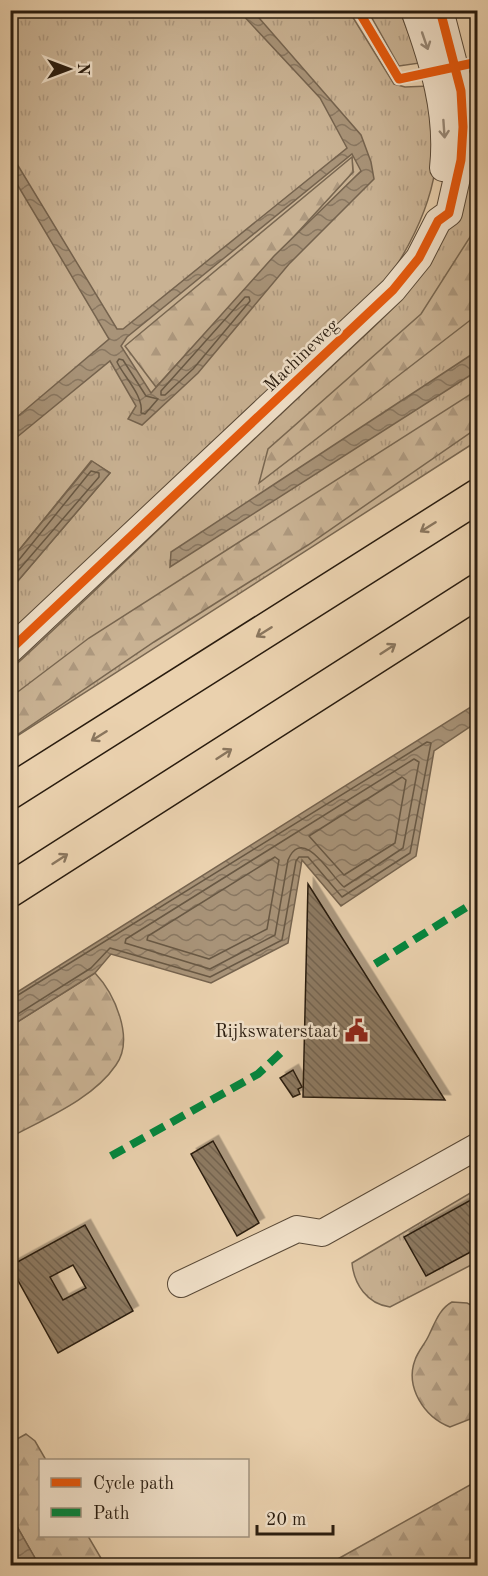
<svg xmlns="http://www.w3.org/2000/svg" width="488" height="1576" font-family="'Old Standard TT',serif">
  <style>
    .grass { fill: url(#grass-tufts); stroke: #796751; stroke-width: 1.5; fill-rule: evenodd }
    .forest { fill: url(#forest-firs); stroke: #796751; stroke-width: 1.5 }
    .water { fill: url(#water-waves); stroke: #75634e; stroke-width: 1.5; fill-rule: evenodd }
    .lines { fill: none; stroke-linecap: round; stroke-linejoin: round }
    .shore { stroke: #685844; stroke-width: 1.5 }
    .building { fill: url(#building-back-hatch); stroke: #291c0f; stroke-width: 1.5; fill-rule: evenodd; filter: url(#shadow) }
    .minor-casing { stroke: #594937; stroke-width: 28 }
    .highway-casing { stroke: #291c0f; stroke-width: 36 }
    .minor { stroke: #f1e1ca; stroke-width: 26 }
    .highway { stroke: #ead1ae; stroke-width: 33 }
    .quiet { stroke: #00873e; stroke-width: 8; stroke-dasharray: 15 8; stroke-linecap: butt }
    .cycleway-casing { stroke: #f1e1ca; stroke-width: 13 }
    .cycleway { stroke: #e8590c; stroke-width: 9 }
    .oneway { stroke: #978876 }
    .oneway2 { stroke: #8a765e }
    .labels { text-anchor: middle; stroke-width: 5; stroke-linejoin: round; paint-order: stroke }
    .street-label { font-size: 18px; fill: #291c0f; stroke: #f1e1ca }
    .poi-label { font-size: 18px; fill: #291c0f; stroke: #f1e1ca; text-anchor: end }
  </style>
  <defs>
    <pattern id="grass-tufts" width="24" height="20" patternUnits="userSpaceOnUse" patternTransform="scale(1.5)"><rect width="24" height="20" fill="#c9b293"/><path d="M3 7l-1-3M5 7V3M7 7l1-3M15 17l-1-3M17 17v-4M19 17l1-3" fill="none" stroke="#ad987e"/></pattern>
    <pattern id="forest-firs" width="22" height="20" patternUnits="userSpaceOnUse" patternTransform="scale(1.5)"><rect width="22" height="20" fill="#c9b293"/><path d="M5 1l3.5 6h-7zM16 11l3.5 6h-7z" fill="#ad987e"/></pattern>
    <pattern id="water-waves" width="16" height="10" patternUnits="userSpaceOnUse" patternTransform="scale(1.5)"><rect width="16" height="10" fill="#a89378"/><path d="M0 5q4-4 8 0t8 0" fill="none" stroke="#897761"/></pattern>
    <pattern id="building-back-hatch" width="6" height="6" patternUnits="userSpaceOnUse" patternTransform="scale(1.5)"><rect width="6" height="6" fill="#8d7a62"/><path d="M-1 5l2 2M0 0l6 6M5-1l2 2" fill="none" stroke="#73634f"/></pattern>
    <filter id="shadow"><feDropShadow dx="5.5" dy="-5.5" stdDeviation="0" flood-color="#0004"/></filter>
  </defs>
  <rect width="100%" height="100%" fill="#ead1ae"/>
  <filter id="stains"><feTurbulence type="fractalNoise" baseFrequency=".00333" numOctaves="4"/><feColorMatrix values="0 0 0 0 .2 0 0 0 0 .09 0 0 0 0 .02 0 0 0 .5 -.17"/></filter>
  <radialGradient id="worn" r=".72"><stop offset=".6" stop-color="#630" stop-opacity="0"/><stop offset="1" stop-color="#630" stop-opacity=".3"/></radialGradient>
  <g class="grass">
    <path d="M11,11H349L394,84L405,87L429,86C431,111 439,146 435,170C429,210 410,246 388,279L11,636V589L110,473L91,461L11,560ZM352,158L353,172L155,386Z"/>
    <polygon points="368,11 400,11 420,63 399,66"/>
    <path d="M477,70V441L11,740L10,670C92,595 170,517 251,442C282,413 313,384 344,355C382,319 424,284 444,234L469,79Z"/>
    <path d="M477,1189V1262L390,1307C367,1304 354,1284 352,1263Z"/>
  </g>
  <g class="forest">
    <polygon points="352,157 353,172 156,387 125,346"/>
    <polygon points="477,226 477,315 259,483 268,449 421,314"/>
    <polygon points="477,390 477,428 308,545 154,642 11,739 11,697 89,638"/>
    <path d="M95,973C114,993 135,1038 116,1065C93,1099 46,1118 11,1137V1026Z"/>
    <path d="M452,1302L467,1303L477,1308L478,1416L450,1427C424,1417 405,1387 415,1360C418,1351 425,1344 429,1335C435,1323 439,1309 452,1302Z"/>
    <polygon points="26,1434 35,1441 46,1460 40,1460 40,1536 88,1536 105,1565 39,1565 11,1516 10,1443"/>
    <polygon points="477,1481 477,1565 329,1565 336,1560"/>
  </g>
  <g class="water">
    <path d="M239,11H253L361,135L371,162L374,179L289,264L198,373L142,425L128,419L136,406L110,361L11,442V422L109,339L11,174V154L117,329H123L347,148L320,98ZM352,154L361,171L274,256L151,393L121,346L127,337Z"/>
    <polygon points="477,351 477,371 170,567 171,552"/>
    <polygon points="92,461 110,473 11,589 11,560"/>
    <polygon points="477,703 477,722 434,751 416,856 341,906 302,860 288,943 211,983 111,954 95,973 11,1026 11,996"/>
    <polygon points="11,1516 39,1565 11,1565"/>
  </g>
  <g class="lines">
    <g class="shore">
      <polygon points="245,297 249,297 250,301 193,369 165,395 161,395 161,391"/>
      <path d="M119,359L123,360L146,396L158,399L145,414L141,413C144,396 124,377 117,362Z"/>
      <polyline points="10,563 18,561 91,471 99,473 99,477 10,580"/>
      <path d="M414,759L419,762L403,848L344,887C332,878 303,824 288,860L275,935L210,969L125,943L126,939Z"/>
      <polygon points="402,777 406,780 395,843 344,875 309,836"/>
      <polygon points="275,857 279,860 267,929 209,959 147,940 148,936"/>
      <polyline points="10,1000 427,742 431,743 410,853 342,897 308,857 299,857 296,861 282,940 210,977 110,948 91,968 10,1019"/>
    </g>
  </g>
  <g class="building">
    <polygon points="308,884 445,1100 303,1097"/>
    <polygon points="293,1070 302,1087 298,1089 300,1094 293,1097 280,1078"/>
    <polygon points="213,1141 259,1223 237,1236 191,1154"/>
    <polygon points="478,1196 478,1248 426,1276 404,1237"/>
    <path d="M85,1225L133,1311L58,1353L10,1266ZM73,1265L86,1288L63,1300L50,1277Z"/>
  </g>
  <g class="lines">
    <defs>
      <g id="minor">
        <path d="M414,10C433,62 449,113 443,168"/>
        <polyline points="10,650 393,290 419,258 438,221 449,213 461,160 463,127 461,91 440,10"/>
        <polyline points="181,1284 297,1229 322,1233 478,1146"/>
      </g>
      <g id="highway">
        <polyline points="10,792 478,496"/>
        <polyline points="10,890 478,591"/>
      </g>
    </defs>
    <use href="#minor" class="minor-casing"/>
    <use href="#highway" class="highway-casing"/>
    <use href="#minor" class="minor"/>
    <use href="#highway" class="highway"/>
    <g class="quiet">
      <polyline points="375,964 478,900"/>
      <polyline points="111,1156 258,1074 286,1048"/>
    </g>
    <defs>
      <g id="cycleway">
        <polyline points="358,10 399,79 478,62"/>
        <polyline points="10,650 393,290 419,258 438,221 449,213 461,160 463,127 461,91 440,10"/>
      </g>
    </defs>
    <use href="#cycleway" class="cycleway-casing"/>
    <use href="#cycleway" class="cycleway"/>
  </g>
  <defs><path id="oneway-shaft" d="M-6 0H5M1.5-3L5.5 0L1.5 3" fill="none" stroke-width="1.6" stroke-linecap="round" stroke-linejoin="round" transform="scale(1.5)"/></defs>
  <g class="oneway">
    <use href="#oneway-shaft" transform="translate(425 41) rotate(71)"/>
    <use href="#oneway-shaft" transform="translate(444 129) rotate(86)"/>
  </g>
  <g class="oneway2">
    <use href="#oneway-shaft" transform="translate(428 527) rotate(148)"/>
    <use href="#oneway-shaft" transform="translate(264 632) rotate(148)"/>
    <use href="#oneway-shaft" transform="translate(388 649) rotate(-33)"/>
    <use href="#oneway-shaft" transform="translate(99 736) rotate(148)"/>
    <use href="#oneway-shaft" transform="translate(224 754) rotate(-33)"/>
    <use href="#oneway-shaft" transform="translate(60 859) rotate(-33)"/>
  </g>
  <defs>
    <symbol id="civic-bare" viewBox="-9 -9 18 18"><path d="M-.6-6.5H3V-4.5H.6V-3L4-1V1h2V6H-6V1h2V-1L-.6-3ZM-1.2 2.5V6h2.4V2.5Z" fill="#8f2418" stroke="#f1e1ca" stroke-width="2.5" paint-order="stroke"/></symbol>
  </defs>
  <g fill-rule="evenodd">
    <use href="#civic-bare" x="340" y="1014" width="33" height="33"/>
  </g>
  <g class="labels">
    <g class="street-label">
      <text transform="translate(301 355) rotate(-44)" y="6">Machineweg</text>
    </g>
    <g class="poi-label">
      <text x="338" y="1037">Rijkswaterstaat</text>
    </g>
  </g>
  <rect width="488" height="1576" fill="none" stroke="#ead1ae" stroke-width="36"/>
  <rect x="12" y="12" width="464" height="1552" fill="none" stroke="#291c0f" stroke-width="3"/>
  <rect x="18" y="18" width="452" height="1540" fill="none" stroke="#291c0f" stroke-width="1.5"/>
  <rect x="39" y="1459" width="210" height="78" fill="#f1e1ca" stroke="#a1927f" stroke-width="1.5"/>
  <rect x="51" y="1478" width="30" height="9" fill="#e8590c" stroke="#a1927f" stroke-width="1.5"/>
  <text x="93" y="1489" font-size="18" fill="#291c0f">Cycle path</text>
  <rect x="51" y="1508" width="30" height="9" fill="#00873e" stroke="#a1927f" stroke-width="1.5"/>
  <text x="93" y="1519" font-size="18" fill="#291c0f">Path</text>
  <g transform="translate(69 69) rotate(90)" stroke="#f1e1ca" stroke-width="4.5" paint-order="stroke">
  <path d="M0-4.5L10 22L0 15L-10 22Z" fill="#291c0f"/>
  <text y="-9" font-size="16" font-weight="bold" text-anchor="middle" fill="#291c0f">N</text>
  </g>
  <path d="M257 1525v9h76v-9" fill="none" stroke="#291c0f" stroke-width="3"/>
  <text x="266" y="1525" font-size="18" fill="#291c0f" stroke="#f1e1ca" stroke-width="4.5" paint-order="stroke">20 m</text>
  <rect width="100%" height="100%" filter="url(#stains)"/>
  <rect width="100%" height="100%" fill="url(#worn)"/>
</svg>
